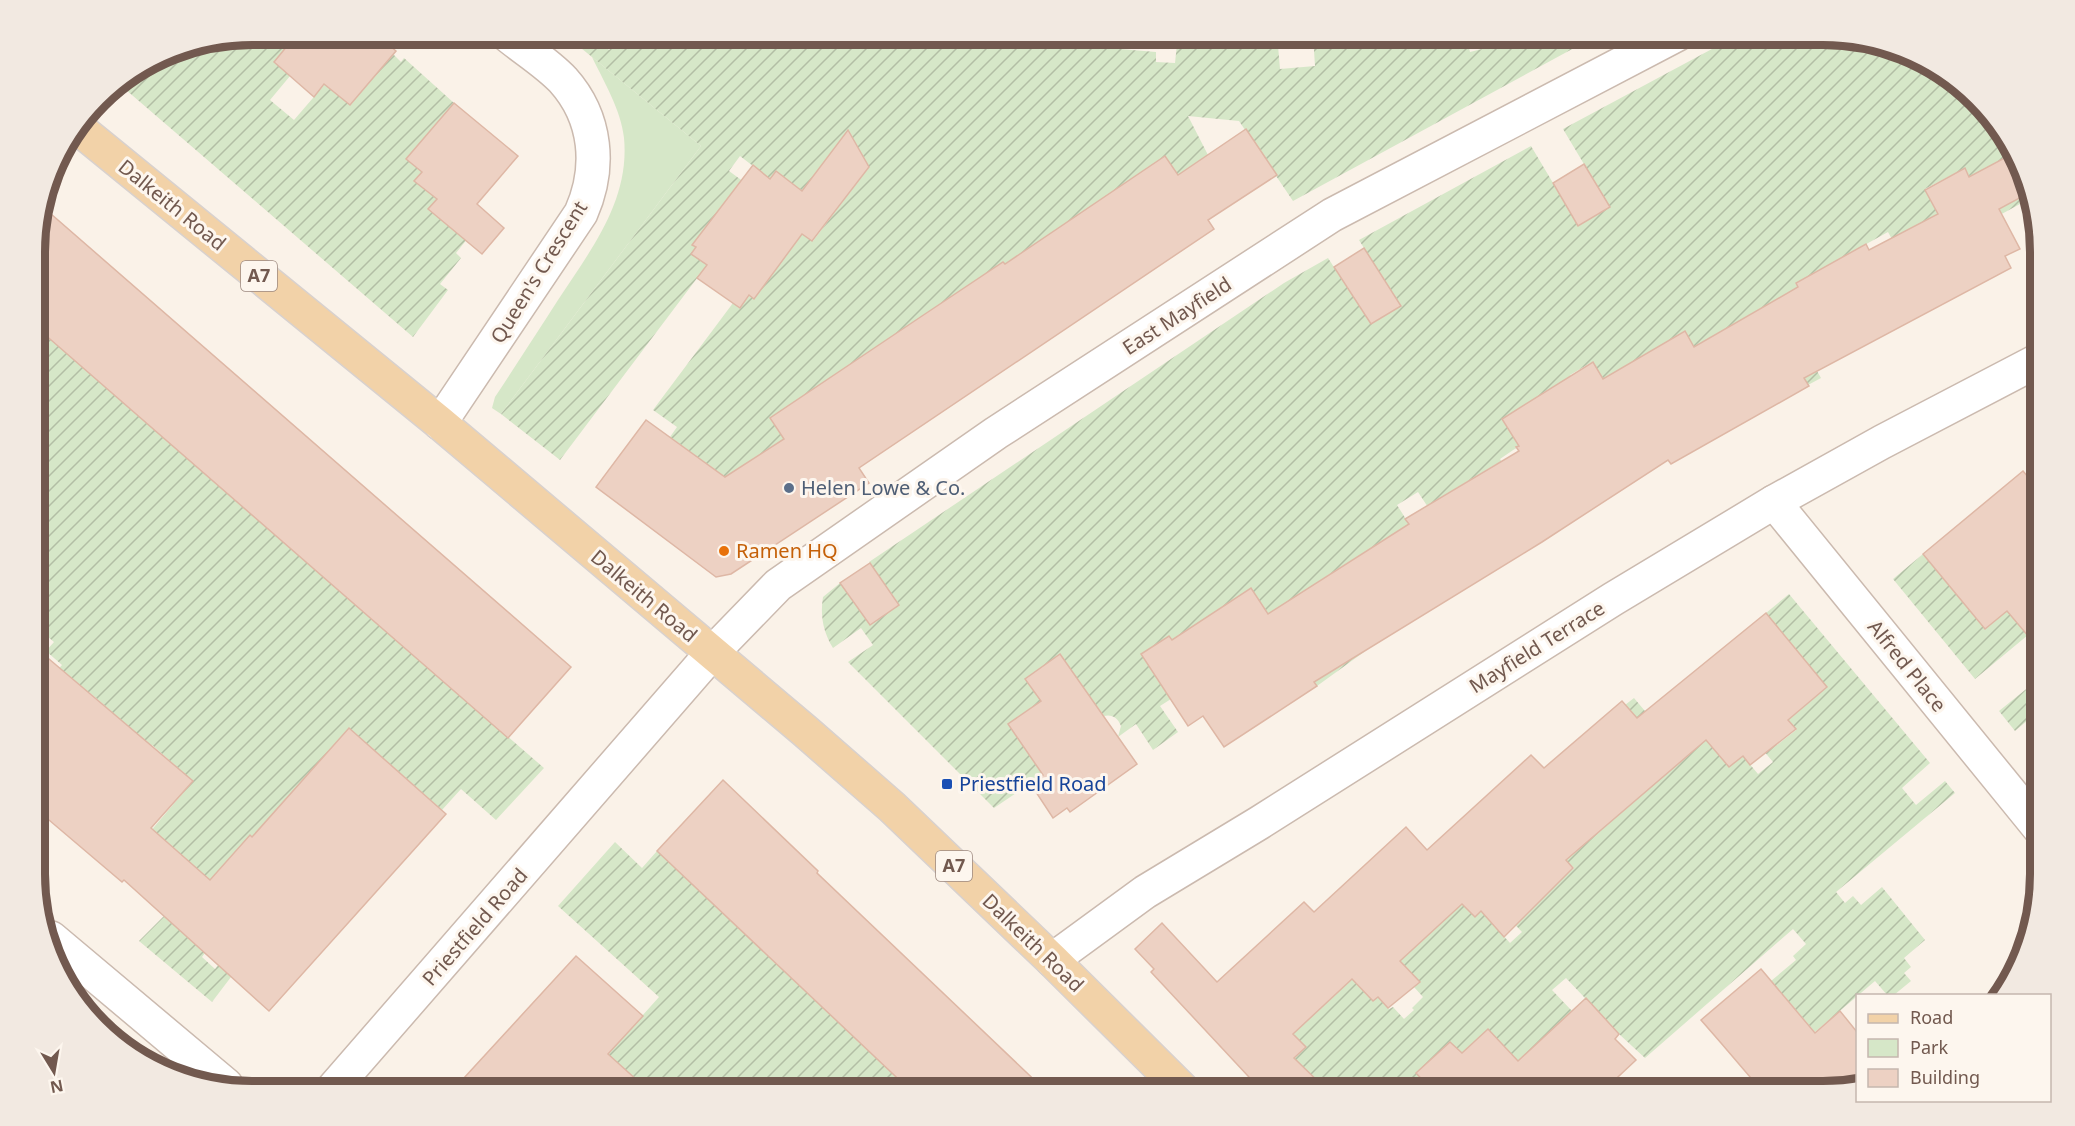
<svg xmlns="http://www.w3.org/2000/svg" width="2075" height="1126" font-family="'Noto Sans',sans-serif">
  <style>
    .green { fill: #d6e7c8 }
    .garden { fill: url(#garden-furrows) }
    .building { fill: #edd1c3; stroke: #deb7a5; stroke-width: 1.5 }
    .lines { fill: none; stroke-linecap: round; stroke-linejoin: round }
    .minor-casing { stroke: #cbbaaf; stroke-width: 36 }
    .primary-casing { stroke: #d8d1ce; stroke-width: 36 }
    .minor { stroke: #fff; stroke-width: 33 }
    .primary { stroke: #f2d2a8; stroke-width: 33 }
    .service-dot { fill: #5c6f8a; stroke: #fdf6ee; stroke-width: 2 }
    .food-dot { fill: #e8710a; stroke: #fdf6ee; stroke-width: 2 }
    .transit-dot { fill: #1a4fb4; stroke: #fdf6ee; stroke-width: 2 }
    .labels { text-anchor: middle; stroke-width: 6; stroke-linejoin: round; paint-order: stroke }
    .shield { fill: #fdf6ee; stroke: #9c887f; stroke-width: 1.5 }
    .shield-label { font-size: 18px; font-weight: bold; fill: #72594f }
    .street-label { font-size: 20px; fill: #72594f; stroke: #fdf6ee }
    .service-label { font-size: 20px; fill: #4e5e75; stroke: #fdf6ee; text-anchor: start }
    .food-label { font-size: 20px; fill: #c56008; stroke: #fdf6ee; text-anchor: start }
    .transit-label { font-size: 20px; fill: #164399; stroke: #fdf6ee; text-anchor: start }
    .rim { fill: none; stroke: #72594f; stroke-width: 8 }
  </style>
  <defs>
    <pattern id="garden-furrows" width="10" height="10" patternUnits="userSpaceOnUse" patternTransform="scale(1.5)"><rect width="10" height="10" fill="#d6e7c8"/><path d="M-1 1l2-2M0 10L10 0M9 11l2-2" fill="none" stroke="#b2bea5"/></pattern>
  </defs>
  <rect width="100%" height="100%" fill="#faf2e8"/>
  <path class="green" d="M592,57L701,146L501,414L492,408L495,397C516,365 537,333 558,300C590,251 630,201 624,138C621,110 604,82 592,57Z"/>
  <g class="garden">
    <polygon points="625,34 1108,34 1108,48 1156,52 1156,62 1175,63 1178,35 1203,35 1203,39 1277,34 1280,69 1315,66 1313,35 1466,35 1470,52 1513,41 1512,35 1598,35 1293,201 1239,121 1188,116 1208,155 1178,175 1165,157 1005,264 1003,262 771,418 784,439 725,477 670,437 677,427 653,410 733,303 740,307 802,234 813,241 869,167 848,130 824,162 844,178 805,193 776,171 770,179 740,156 729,171 744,182 693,244 696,247 691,254 707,265 560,460 501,414 701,146 565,35 595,35 609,50"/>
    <polygon points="252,35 297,35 274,61 290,76 270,100 294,120 325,84 350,105 393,54 401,62 404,58 454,103 407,159 422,172 415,181 437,199 468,238 456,253 461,258 440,284 448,290 413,337 118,83 169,51"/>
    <path d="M1738,35H1823L1919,57L2004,131L2012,154L2009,156L2020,204L1987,222L1978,192L1965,168L1925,189L1938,214L1931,310L1888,232L1796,283L1838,360L1817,371L1821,378L1808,385L1763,307L1694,347L1684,331L1660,346L1612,394L1592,362L1570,375L1587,403L1502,419L1519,446L1500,459L1550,536L1542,542L1496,464L1440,498L1486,576L1476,580L1418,492L1397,505L1409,524L1319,581L1364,652L1317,686L1251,588L1212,614L1223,631L1183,657L1169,636L1141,654L1171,699L1160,706L1178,732L1153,750L1136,724L1118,737L1121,726C1118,718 1112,714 1104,716L1060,655L1026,679L1041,701L1008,724L1043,775L994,808L848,662L873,645L861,628L833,648C823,632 820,615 823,597L840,583L870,625L899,604L869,562L1284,283L1328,258L1371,324L1400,306L1359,240L1531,146L1578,225L1609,206L1563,129Z"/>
    <polygon points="35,326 544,768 496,820 461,789 442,810 349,728 325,755 339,768 202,957 215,969 218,965 231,977 212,1002 139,941 174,906 149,833 193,781 152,745 130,770 106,750 127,725 89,692 46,744 36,738 36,694 62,665 46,651 54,642 41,631 36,637"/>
    <polygon points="1923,554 1985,629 2040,584 2040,625 1975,679 1893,579"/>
    <polygon points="1789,594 1930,763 1902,788 1916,805 1945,781 1955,793 1836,892 1845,903 1853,896 1861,905 1882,887 1925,940 1904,958 1911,967 1904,973 1911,981 1894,995 1888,996 1875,981 1815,1032 1771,981 1796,960 1793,956 1806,944 1793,929 1645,1058 1619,1034 1566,978 1552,990 1572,1011 1487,1091 1473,1091 1471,1088 1416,1073 1433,1091 1328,1091 1315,1079 1302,1091 1265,1091 1247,1073 1284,1068 1306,1047 1293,1034 1352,979 1373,1001 1378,997 1389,1009 1393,1007 1404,1019 1414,1010 1412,1008 1423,997 1414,987 1419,981 1400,961 1462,904 1475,917 1481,911 1510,943 1522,932 1464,871 1565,876 1574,868 1565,859 1625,705 1634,698 1671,742 1694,724 1729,767 1743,756 1758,774 1773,762 1758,744 1769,735 1777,745 1796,730 1788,720 1827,687 1766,613"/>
    <polygon points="2040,678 2040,710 2015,731 1999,711"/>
    <polygon points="615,842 642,868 657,851 911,1091 619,1091 632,1076 608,1054 659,997 558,906"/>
  </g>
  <g class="building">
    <polygon points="297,34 376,34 396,51 350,105 324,84 314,97 274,62"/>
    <polygon points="454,103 518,156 477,204 504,228 482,254 428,209 437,199 414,181 422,172 406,159"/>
    <polygon points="1246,129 1277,175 1208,220 1214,229 859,468 869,483 731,574 716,577 596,487 646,420 725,477 784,439 770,418 922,316 1003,262 1005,264 1165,156 1178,175"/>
    <polygon points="848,130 869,167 812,241 802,234 754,299 749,295 740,308 697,278 707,265 691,254 696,247 692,245 753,165 770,179 776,171 802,191"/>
    <polygon points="2012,154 2027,194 1999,209 2020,249 2005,256 2011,268 1804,378 1809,386 1671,464 1668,460 1542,542 1314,682 1317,686 1224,747 1203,716 1188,726 1141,654 1169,636 1172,640 1251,588 1268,614 1409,524 1405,519 1519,451 1516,447 1519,446 1502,419 1593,362 1603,379 1685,331 1694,347 1798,287 1796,283 1866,244 1869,250 1938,214 1925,190 1965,168 1969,177"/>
    <polygon points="1584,164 1610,207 1578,226 1553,183"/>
    <polygon points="43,207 571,667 508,738 35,326 35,238"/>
    <polygon points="1364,248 1401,306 1371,324 1334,267"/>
    <polygon points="2023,471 2039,490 2040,650 2007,611 1985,629 1923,554"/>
    <polygon points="870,563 899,605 870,625 840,583"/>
    <polygon points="1766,613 1827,687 1788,720 1796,729 1750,765 1743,756 1729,767 1706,740 1566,860 1573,868 1504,937 1481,911 1475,917 1462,904 1400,961 1420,982 1388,1008 1378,997 1373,1001 1352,979 1293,1034 1306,1047 1294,1058 1328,1091 1262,1091 1151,972 1154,969 1135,949 1162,923 1217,982 1304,902 1314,912 1406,827 1427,850 1531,755 1544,768 1622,701 1637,718"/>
    <polygon points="36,648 193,781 151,828 210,880 250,835 252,837 349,728 446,814 269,1011 124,880 122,882 36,809"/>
    <polygon points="1060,654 1137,764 1070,812 1067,808 1053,818 1030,783 1043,775 1008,724 1041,701 1025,679"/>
    <polygon points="723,780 818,871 817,873 1046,1091 911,1091 657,851"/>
    <polygon points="576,956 643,1016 608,1054 649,1091 452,1091"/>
    <polygon points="1761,969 1815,1033 1840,1011 1857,1032 1857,1084 1837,1091 1762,1091 1721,1043 1701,1020"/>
    <polygon points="1586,998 1619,1034 1615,1039 1636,1060 1603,1091 1422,1091 1428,1086 1416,1073 1450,1042 1462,1053 1488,1029 1518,1061"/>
  </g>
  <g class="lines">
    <defs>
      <g id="minor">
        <path d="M440,423L581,213C601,168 597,118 563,80C547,63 524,49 506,34"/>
        <polyline points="1774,502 2040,829"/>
        <polyline points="51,938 226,1085"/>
        <polyline points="1052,960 1145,892 1259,823 1613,599 1774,502 1882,442 2039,360"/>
        <polyline points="331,1091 712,653 778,585 996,433 1332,215 1678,34"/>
      </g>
      <polyline id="primary" points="78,128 440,423 805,731 892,807 1052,960 1184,1091"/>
    </defs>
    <use href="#minor" class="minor-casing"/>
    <use href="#primary" class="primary-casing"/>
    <use href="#minor" class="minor"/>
    <use href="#primary" class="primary"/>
  </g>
  <circle class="service-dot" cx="789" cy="488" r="6"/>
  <circle class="food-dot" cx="724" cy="551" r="6"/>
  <rect class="transit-dot" x="941" y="778" width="12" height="12" rx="3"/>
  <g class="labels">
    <g class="shield">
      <rect x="241" y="261" width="36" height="30" rx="4.5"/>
      <rect x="936" y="851" width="36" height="30" rx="4.5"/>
    </g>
    <g class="shield-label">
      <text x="259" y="282">A7</text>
      <text x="954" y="872">A7</text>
    </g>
    <g class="street-label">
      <text transform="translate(172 205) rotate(39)" y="7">Dalkeith Road</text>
      <text transform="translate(539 272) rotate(-58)" y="7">Queen's Crescent</text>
      <text transform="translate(1177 316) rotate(-33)" y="7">East Mayfield</text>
      <text transform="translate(644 596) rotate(40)" y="7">Dalkeith Road</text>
      <text transform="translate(1537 647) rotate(-32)" y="7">Mayfield Terrace</text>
      <text transform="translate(1907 666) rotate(51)" y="7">Alfred Place</text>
      <text transform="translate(475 927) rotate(-49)" y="7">Priestfield Road</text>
      <text transform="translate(1033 943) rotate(44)" y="7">Dalkeith Road</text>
    </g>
    <g class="service-label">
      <text x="801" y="495">Helen Lowe &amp; Co.</text>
    </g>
    <g class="food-label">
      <text x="736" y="558">Ramen HQ</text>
    </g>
    <g class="transit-label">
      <text x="959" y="791">Priestfield Road</text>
    </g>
  </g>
  <path d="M0 0H2075V1126H0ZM252 45H1823A207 207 0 0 1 2030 252V874A207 207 0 0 1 1823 1081H252A207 207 0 0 1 45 874V252A207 207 0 0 1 252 45Z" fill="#f2e9e1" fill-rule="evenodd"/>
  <path class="rim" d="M252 45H1823A207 207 0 0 1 2030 252V874A207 207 0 0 1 1823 1081H252A207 207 0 0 1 45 874V252A207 207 0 0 1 252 45Z"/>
  <rect x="1856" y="994" width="195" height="108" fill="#fdf6ee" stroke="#c5b7ae" stroke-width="1.5"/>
  <rect x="1868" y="1014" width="30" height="9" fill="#f2d2a8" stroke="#c5b7ae" stroke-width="1.5"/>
  <text x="1910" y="1024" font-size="18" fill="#72594f">Road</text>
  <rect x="1868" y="1039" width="30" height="18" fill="#d6e7c8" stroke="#c5b7ae" stroke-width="1.5"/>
  <text x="1910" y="1054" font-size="18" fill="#72594f">Park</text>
  <rect x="1868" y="1069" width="30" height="18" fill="#edd1c3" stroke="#c5b7ae" stroke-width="1.5"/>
  <text x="1910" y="1084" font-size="18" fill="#72594f">Building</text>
  <g transform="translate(54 1072) rotate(169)" stroke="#fdf6ee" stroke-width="4.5" paint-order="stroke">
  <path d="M0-4.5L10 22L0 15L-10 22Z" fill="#72594f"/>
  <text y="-9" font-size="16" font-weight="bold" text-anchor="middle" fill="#72594f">N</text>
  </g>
</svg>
